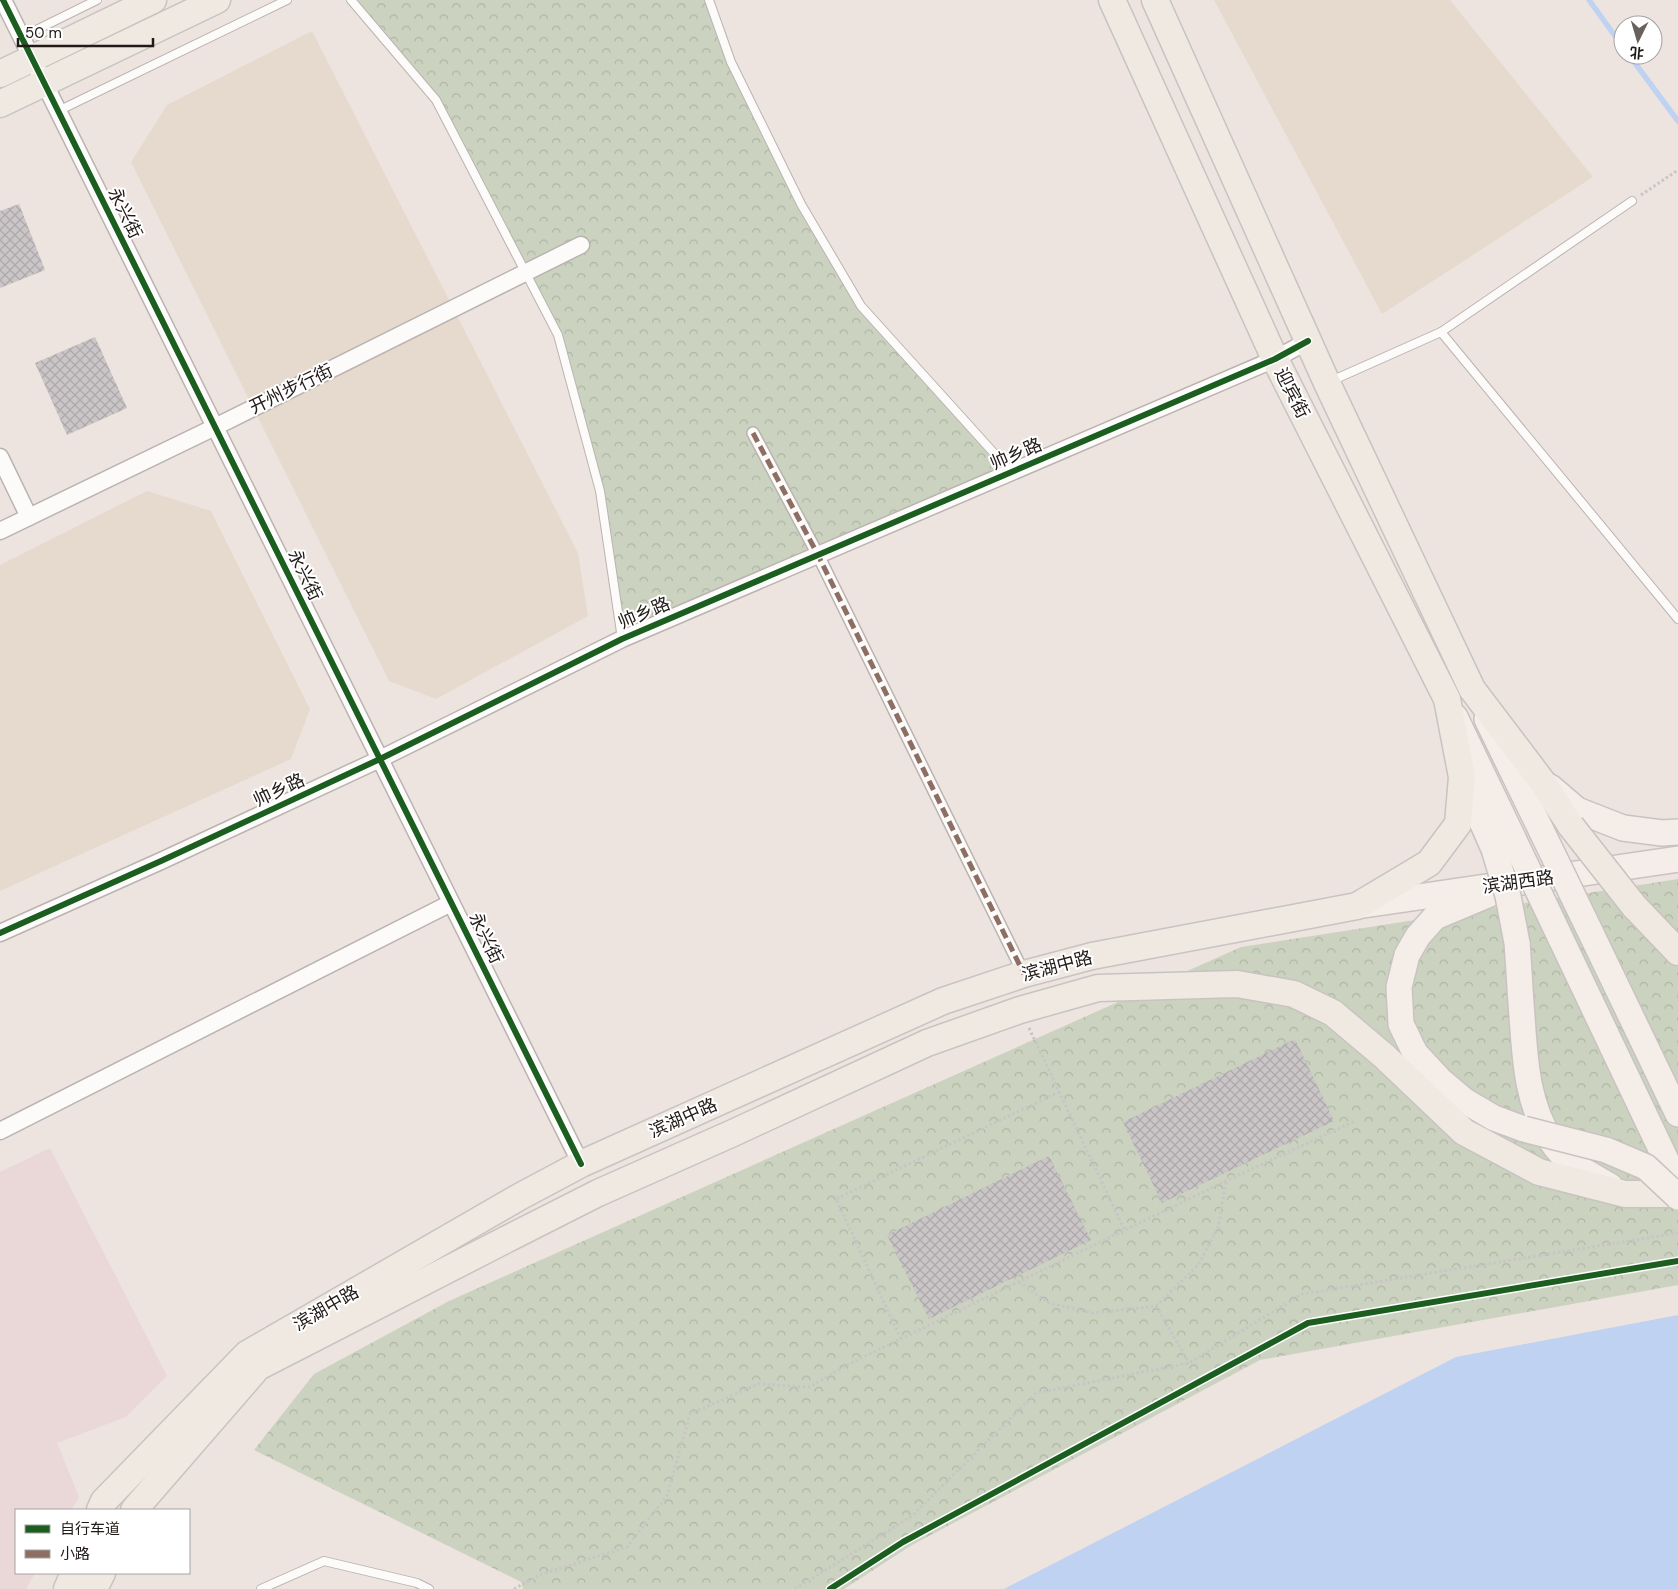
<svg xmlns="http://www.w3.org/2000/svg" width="1678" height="1589" font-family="'DM Sans','Noto Sans SC',sans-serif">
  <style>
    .commercial { fill: #e6dace }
    .education { fill: #ead7d7 }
    .park { fill: url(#park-crowns) }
    .water { fill: #bfd2f2 }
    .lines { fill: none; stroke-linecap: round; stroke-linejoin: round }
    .stream { stroke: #bfd2f2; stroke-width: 5.5 }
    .building { fill: url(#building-cross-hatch) }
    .service-casing { stroke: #bab3b0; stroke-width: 10 }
    .pedestrian-casing { stroke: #bab3b0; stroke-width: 14 }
    .minor-casing { stroke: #bab3b0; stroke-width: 19 }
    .primary-casing { stroke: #c8c3c1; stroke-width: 28 }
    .trunk-casing { stroke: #c8c3c1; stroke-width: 29 }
    .path { stroke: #c9c5c4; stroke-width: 3; stroke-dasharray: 2.5 2.5; stroke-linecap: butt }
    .service { stroke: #fcfbfa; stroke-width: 8 }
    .pedestrian { stroke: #fcfbfa; stroke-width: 11 }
    .minor { stroke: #fcfbfa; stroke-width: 16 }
    .primary { stroke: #f4ede8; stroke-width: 25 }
    .trunk { stroke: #f0e9e2; stroke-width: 26 }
    .primary-bridge-casing { stroke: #c8c3c1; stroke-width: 28; stroke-linecap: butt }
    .trunk-bridge-casing { stroke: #c8c3c1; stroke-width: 29; stroke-linecap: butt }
    .primary-bridge { stroke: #f4ede8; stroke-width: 25 }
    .trunk-bridge { stroke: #f0e9e2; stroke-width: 26 }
    .quiet { stroke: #8d6e63; stroke-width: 5; stroke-dasharray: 10 5; stroke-linecap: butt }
    .cycleway-casing { stroke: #fff; stroke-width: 9 }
    .cycleway { stroke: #1b5e20; stroke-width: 6 }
    .labels { text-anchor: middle; stroke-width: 4; stroke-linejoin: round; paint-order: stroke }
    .street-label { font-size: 18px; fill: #211a18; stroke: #fff }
  </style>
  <defs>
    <pattern id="park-crowns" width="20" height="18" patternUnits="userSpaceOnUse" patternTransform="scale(1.25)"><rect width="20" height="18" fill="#cbd3c0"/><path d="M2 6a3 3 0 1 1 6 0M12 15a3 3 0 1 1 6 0" fill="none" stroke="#aeb5a4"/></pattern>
    <pattern id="building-cross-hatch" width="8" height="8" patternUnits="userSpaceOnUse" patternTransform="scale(1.25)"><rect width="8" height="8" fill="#cac5c7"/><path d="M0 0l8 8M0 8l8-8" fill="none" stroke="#ada9aa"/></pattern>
  </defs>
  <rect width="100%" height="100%" fill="#ede4e0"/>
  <g class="commercial">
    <polygon points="1214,0 1450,0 1593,177 1382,314"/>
    <polygon points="312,31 578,553 588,616 436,699 389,681 131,162 167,105"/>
    <polygon points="147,491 211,511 310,709 291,759 0,891 0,565"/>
  </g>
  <polygon class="education" points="50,1148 167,1376 126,1417 57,1443 79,1497 71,1510 16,1510 16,1573 35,1573 26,1589 0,1589 0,1172"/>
  <g class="park">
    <polygon points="359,0 709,0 731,62 801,204 861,306 1011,472 622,639 600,491 558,335 436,100 353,3"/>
    <polygon points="1678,879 1678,1285 1260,1360 912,1545 844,1589 523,1589 521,1582 254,1450 314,1374 449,1301 1241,947"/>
  </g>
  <polygon class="water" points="1678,1315 1678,1589 1004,1589 1456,1357"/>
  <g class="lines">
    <g class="stream">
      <polyline points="1589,0 1623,47"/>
      <polyline points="1629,55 1678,121"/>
    </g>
  </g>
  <g class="building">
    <polygon points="19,204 45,270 0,288 0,211"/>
    <polygon points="95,337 127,408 67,435 35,363"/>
    <polygon points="1295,1039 1334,1121 1162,1203 1123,1122"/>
    <polygon points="1049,1156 1091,1240 929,1319 887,1235"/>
  </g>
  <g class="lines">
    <defs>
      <g id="service">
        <polyline points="351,0 436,100 558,335 600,491 622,639"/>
        <polyline points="709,0 731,62 801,204 861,306 1011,472"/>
        <polyline points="22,37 97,0"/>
        <polyline points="58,111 287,0"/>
        <polyline points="1441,332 1678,619"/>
        <polyline points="1331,381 1441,332 1632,201"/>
        <polyline points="261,1589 324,1561 417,1583 429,1589"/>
      </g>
      <polyline id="pedestrian" points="753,433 818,555 1024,974"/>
      <g id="minor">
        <polyline points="3,0 581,1164"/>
        <polyline points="0,457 29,517"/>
        <polyline points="0,531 215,427 581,245"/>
        <polyline points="0,933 161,861 380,759 622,639 1275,359 1308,341"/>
        <polyline points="0,1131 451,903"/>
      </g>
      <g id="primary">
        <polyline points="1455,717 1514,840"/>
        <polyline points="1487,719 1542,832"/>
        <polyline points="1462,777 1494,849"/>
        <polyline points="1550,787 1577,810 1623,828 1662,833 1678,832"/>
        <polyline points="1516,883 1435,917 1418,936 1407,955 1399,987 1401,1024 1415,1053 1440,1080 1465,1101 1494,1118 1524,1129"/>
        <polyline points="1357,906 1678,859"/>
        <polyline points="1588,927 1678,1114"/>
        <polyline points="1560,937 1678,1185"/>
        <path d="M1517,943C1519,968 1520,992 1522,1016C1525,1060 1527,1105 1552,1142C1565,1163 1590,1174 1610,1186"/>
      </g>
      <g id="trunk">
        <polyline points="1155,0 1327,383 1472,689 1541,780 1571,826"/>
        <polyline points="0,74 153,0"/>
        <polyline points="0,104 217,0"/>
        <polyline points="1634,906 1678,952"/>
        <polyline points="100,1510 104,1501 247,1354 521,1196 581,1164 943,1001 1024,974 1092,956 1357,906 1429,863 1458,824 1462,777 1447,699 1275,359 1112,0"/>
        <polyline points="134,1510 258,1367 513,1236 598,1193 733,1133 927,1043 1020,1010 1098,988 1237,984 1294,994 1333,1013 1384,1056 1464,1132 1539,1172 1625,1194 1678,1194"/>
        <polyline points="67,1589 74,1573"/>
        <polyline points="94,1589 102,1573"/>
      </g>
    </defs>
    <use href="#service" class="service-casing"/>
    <use href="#pedestrian" class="pedestrian-casing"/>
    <use href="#minor" class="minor-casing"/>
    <use href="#primary" class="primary-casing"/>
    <use href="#trunk" class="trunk-casing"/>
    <g class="path">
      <polyline points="1641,195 1678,170"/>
      <polyline points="1029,1028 1125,1231"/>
      <polyline points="1019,1282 1049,1303 1093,1313 1156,1306 1198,1265 1218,1228 1226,1182"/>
      <polyline points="1156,1306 1189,1363"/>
      <polyline points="901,1339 836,1199 1059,1092"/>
      <polyline points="514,1589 539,1575 627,1547 667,1496 690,1414 758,1384 810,1387 845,1366 1226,1181 1355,1121"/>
      <polyline points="795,1589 912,1516 1036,1393 1189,1363 1302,1294 1678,1233"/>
    </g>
    <use href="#service" class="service"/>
    <use href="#pedestrian" class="pedestrian"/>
    <use href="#minor" class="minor"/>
    <use href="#primary" class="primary"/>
    <use href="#trunk" class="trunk"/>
    <defs>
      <g id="primary-bridge">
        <polyline points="1542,832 1588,927"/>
        <polyline points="1514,840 1560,937"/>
        <polyline points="1494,849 1508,896 1517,943"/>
        <polyline points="1524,1129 1606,1150 1646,1167 1678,1197"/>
      </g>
      <polyline id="trunk-bridge" points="1571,826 1634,906"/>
    </defs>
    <use href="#primary-bridge" class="primary-bridge-casing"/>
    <use href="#trunk-bridge" class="trunk-bridge-casing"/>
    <use href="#primary-bridge" class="primary-bridge"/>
    <use href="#trunk-bridge" class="trunk-bridge"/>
    <polyline class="quiet" points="753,433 818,555 1024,974"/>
    <defs>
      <g id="cycleway">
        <polyline points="3,0 581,1164"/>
        <polyline points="0,933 161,861 380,759 622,639 1275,359 1308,341"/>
        <polyline points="830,1589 903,1542 1308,1323 1678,1261"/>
      </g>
    </defs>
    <use href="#cycleway" class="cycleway-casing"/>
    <use href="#cycleway" class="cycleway"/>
  </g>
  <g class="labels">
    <g class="street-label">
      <text transform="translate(125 213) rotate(64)" y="6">永兴街</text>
      <text transform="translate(291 389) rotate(-26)" y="6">开州步行街</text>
      <text transform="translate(1292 393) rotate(63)" y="6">迎宾街</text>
      <text transform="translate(1016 454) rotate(-23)" y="6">帅乡路</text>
      <text transform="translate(305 575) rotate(64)" y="6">永兴街</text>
      <text transform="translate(644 613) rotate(-23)" y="6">帅乡路</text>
      <text transform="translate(279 790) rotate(-25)" y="6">帅乡路</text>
      <text transform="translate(1518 882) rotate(-8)" y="6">滨湖西路</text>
      <text transform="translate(486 938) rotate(64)" y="6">永兴街</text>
      <text transform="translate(1057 966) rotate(-15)" y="6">滨湖中路</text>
      <text transform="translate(683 1118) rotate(-24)" y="6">滨湖中路</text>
      <text transform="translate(326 1308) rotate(-30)" y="6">滨湖中路</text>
    </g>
  </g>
  <rect x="15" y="1509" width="175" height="65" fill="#ffffff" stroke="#a6a3a3"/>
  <rect x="25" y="1525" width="25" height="8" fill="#1b5e20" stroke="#a6a3a3"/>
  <text x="60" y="1534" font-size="15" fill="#211a18">自行车道</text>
  <rect x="25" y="1550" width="25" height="8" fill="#8d6e63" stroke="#a6a3a3"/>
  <text x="60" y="1559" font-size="15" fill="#211a18">小路</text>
  <g transform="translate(1638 40) rotate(185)"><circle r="24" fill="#ffffff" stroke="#a6a3a3"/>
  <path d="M0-4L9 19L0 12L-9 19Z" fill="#68615e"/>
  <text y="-8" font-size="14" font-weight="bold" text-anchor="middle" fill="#211a18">北</text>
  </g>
  <path d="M18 38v8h135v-8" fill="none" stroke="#211a18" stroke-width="2.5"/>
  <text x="25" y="38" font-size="15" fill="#211a18" stroke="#ffffff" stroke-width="4" paint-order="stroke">50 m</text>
</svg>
